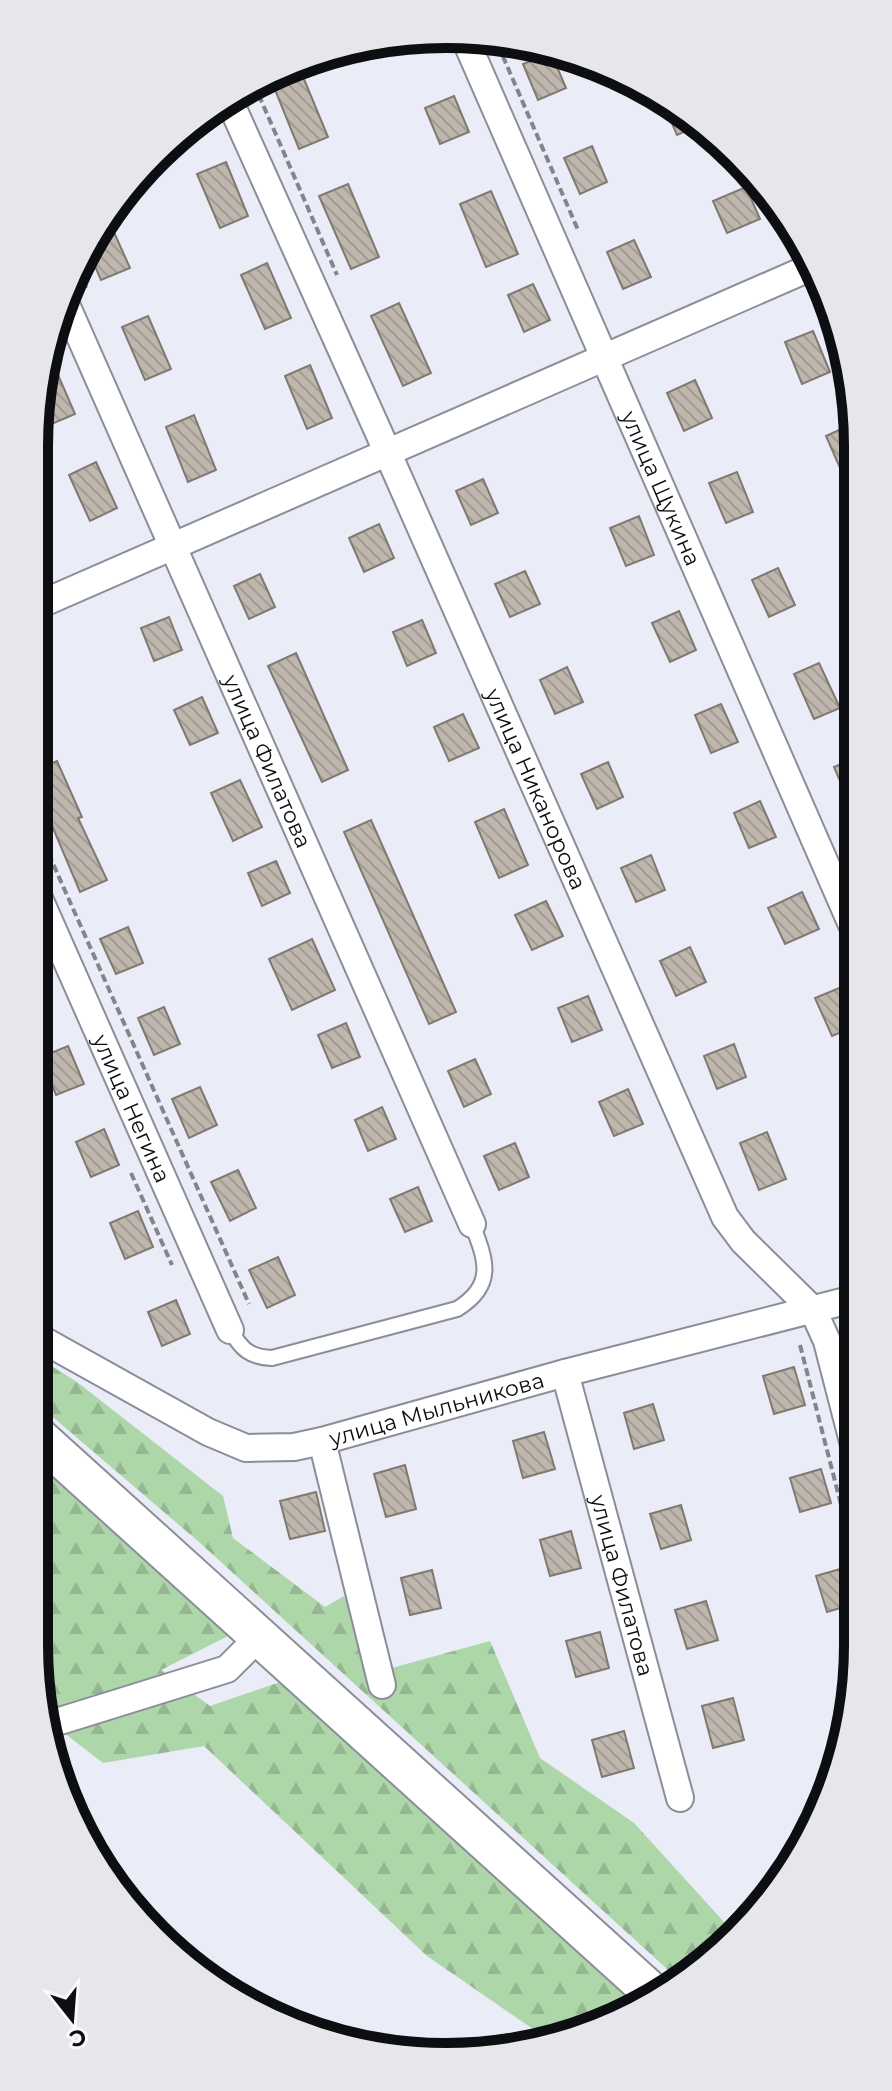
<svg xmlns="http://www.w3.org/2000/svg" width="892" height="2091" font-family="Montserrat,sans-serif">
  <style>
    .forest { fill: url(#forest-firs) }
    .building { fill: url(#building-back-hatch); stroke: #807971; stroke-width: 2 }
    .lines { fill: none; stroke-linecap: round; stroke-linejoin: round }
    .lane-casing { stroke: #8b8e98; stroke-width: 18 }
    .street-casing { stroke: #8b8e98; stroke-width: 30 }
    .secondary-casing { stroke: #8b8e98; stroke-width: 42 }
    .path { stroke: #83858c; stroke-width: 4; stroke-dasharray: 8 4; stroke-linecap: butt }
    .lane { stroke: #fff; stroke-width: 14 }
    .street { stroke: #fff; stroke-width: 26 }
    .secondary { stroke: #fff; stroke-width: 38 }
    .labels { text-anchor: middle; stroke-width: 7; stroke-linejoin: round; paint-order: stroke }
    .street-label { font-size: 22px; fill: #0d0e11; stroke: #f9faff }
    .rim { fill: none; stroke: #0d0e11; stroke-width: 10 }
  </style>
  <defs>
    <pattern id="forest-firs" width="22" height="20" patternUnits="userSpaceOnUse" patternTransform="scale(2)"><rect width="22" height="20" fill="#add6a9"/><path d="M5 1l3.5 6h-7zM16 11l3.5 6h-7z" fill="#94b690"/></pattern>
    <pattern id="building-back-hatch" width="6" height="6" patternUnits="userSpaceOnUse" patternTransform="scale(2)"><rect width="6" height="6" fill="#bfb7ae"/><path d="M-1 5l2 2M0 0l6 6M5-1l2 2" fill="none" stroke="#a39c95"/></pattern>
  </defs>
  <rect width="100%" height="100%" fill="#eaecf8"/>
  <g class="forest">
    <polygon points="34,1355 77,1382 223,1496 233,1538 325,1607 344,1596 388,1669 490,1641 540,1758 634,1823 735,1934 679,1980 199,1542 34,1401"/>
    <polygon points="34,1458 230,1635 161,1670 210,1706 283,1681 646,2004 549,2040 427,1956 204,1746 103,1763 46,1719 34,1645"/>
    <polygon points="808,1804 821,1804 796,1847 795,1837"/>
  </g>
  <g class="building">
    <polygon points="551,53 566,88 538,100 523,64"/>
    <polygon points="299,67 328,137 299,149 269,75"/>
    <polygon points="454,96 469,132 440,144 425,108"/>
    <polygon points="660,96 675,104 700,125 677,135"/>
    <polygon points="592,146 607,182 580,194 564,158"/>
    <polygon points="226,162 248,216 220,228 197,174"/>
    <polygon points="348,184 379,257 351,269 319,196"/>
    <polygon points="746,187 760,219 727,233 713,201"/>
    <polygon points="491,191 518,254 486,267 460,204"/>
    <polygon points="109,221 130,268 101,280 90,255"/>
    <polygon points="634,240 651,277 623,289 607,252"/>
    <polygon points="267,263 291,318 265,329 241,275"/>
    <polygon points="533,284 550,320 524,332 508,295"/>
    <polygon points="399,303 431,373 403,386 371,316"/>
    <polygon points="148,316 171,369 145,380 122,327"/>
    <polygon points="813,331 830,372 802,384 785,342"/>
    <polygon points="49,354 75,414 47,426 40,409"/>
    <polygon points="310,365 332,418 307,429 285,376"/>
    <polygon points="695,380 712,418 684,431 667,393"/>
    <polygon points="194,415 216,470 188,482 166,427"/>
    <polygon points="854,423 855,502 826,436"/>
    <polygon points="96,462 117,508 90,521 69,475"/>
    <polygon points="737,472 753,512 726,523 709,483"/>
    <polygon points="483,479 498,513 471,525 456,491"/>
    <polygon points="639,516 654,555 626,566 610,528"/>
    <polygon points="379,524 394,558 364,572 349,538"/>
    <polygon points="778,568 795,605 769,617 752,580"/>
    <polygon points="525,571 540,604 510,617 495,584"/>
    <polygon points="260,574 275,607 249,619 234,586"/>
    <polygon points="679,611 696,650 670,662 652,623"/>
    <polygon points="169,617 182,650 154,661 141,628"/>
    <polygon points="422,620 436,653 407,666 393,632"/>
    <polygon points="296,653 348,770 322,782 268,666"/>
    <polygon points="819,663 840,708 814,719 794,674"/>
    <polygon points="567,667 583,702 555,714 540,680"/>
    <polygon points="202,697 218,733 190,745 174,710"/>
    <polygon points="721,704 738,742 711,753 695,715"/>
    <polygon points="463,714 479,748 449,761 434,727"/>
    <polygon points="855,758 856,773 856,818 834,767"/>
    <polygon points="57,761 82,817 78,818 107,880 80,892 34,783 34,771"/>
    <polygon points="608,762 623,797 597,809 581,774"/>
    <polygon points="240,780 262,827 233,841 211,793"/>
    <polygon points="760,801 776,837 749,848 734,813"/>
    <polygon points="504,809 528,865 499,878 475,822"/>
    <polygon points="371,820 456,1012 429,1024 344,832"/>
    <polygon points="651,855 665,890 636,902 621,868"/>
    <polygon points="276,861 290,893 262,906 248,873"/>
    <polygon points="802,892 819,929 785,944 768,908"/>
    <polygon points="546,901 563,936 532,950 515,915"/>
    <polygon points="128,927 143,963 116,974 100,939"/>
    <polygon points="312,939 335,990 292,1010 269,959"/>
    <polygon points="690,947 706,982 676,996 660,961"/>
    <polygon points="844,986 856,1013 856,1026 832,1036 815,998"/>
    <polygon points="588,996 602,1030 572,1042 558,1008"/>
    <polygon points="164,1007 180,1044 154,1055 138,1018"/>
    <polygon points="346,1023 360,1057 332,1068 318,1035"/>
    <polygon points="734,1044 746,1077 717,1089 704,1056"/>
    <polygon points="68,1046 84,1084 56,1095 41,1057"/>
    <polygon points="475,1059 491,1094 464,1107 448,1071"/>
    <polygon points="200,1087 217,1125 189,1138 172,1099"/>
    <polygon points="628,1089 643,1124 614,1136 599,1102"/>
    <polygon points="382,1107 396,1139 368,1151 355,1120"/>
    <polygon points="104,1129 119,1165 91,1177 76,1142"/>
    <polygon points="767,1132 786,1179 759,1190 740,1143"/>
    <polygon points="515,1143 529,1177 499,1190 484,1156"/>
    <polygon points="238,1170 256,1208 230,1221 211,1182"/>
    <polygon points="418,1187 432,1221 405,1232 390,1199"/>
    <polygon points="138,1211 153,1247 125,1259 110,1223"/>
    <polygon points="278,1257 295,1295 267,1308 249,1270"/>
    <polygon points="176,1300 190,1334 162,1346 148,1312"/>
    <polygon points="794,1367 805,1405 774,1414 763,1376"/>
    <polygon points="653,1404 664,1440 634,1449 624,1413"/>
    <polygon points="544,1432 555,1469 523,1478 513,1441"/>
    <polygon points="405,1465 416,1509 386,1517 374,1474"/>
    <polygon points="821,1469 831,1503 800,1512 790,1478"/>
    <polygon points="316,1492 325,1531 290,1539 280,1501"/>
    <polygon points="681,1505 691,1540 661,1549 650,1514"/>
    <polygon points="571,1531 581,1568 550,1576 540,1540"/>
    <polygon points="847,1567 857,1603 827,1612 816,1576"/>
    <polygon points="432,1570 441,1608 410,1615 401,1578"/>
    <polygon points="706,1601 718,1640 687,1649 675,1610"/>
    <polygon points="600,1632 609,1668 576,1677 566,1641"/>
    <polygon points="733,1698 744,1740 713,1748 702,1706"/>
    <polygon points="624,1731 634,1768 602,1777 592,1740"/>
  </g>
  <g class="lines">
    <defs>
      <path id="lane" d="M230,1330C242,1350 250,1357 272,1358L457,1309C496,1285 486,1260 472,1224"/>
      <g id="street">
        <path id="s1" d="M466,41L856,934"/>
        <path id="s2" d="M230,102L378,431L725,1217L743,1241L813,1310L827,1341L857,1457"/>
        <path id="s3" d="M64,300L472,1224"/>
        <polyline points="34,607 816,265"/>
        <path id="s4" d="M34,887L230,1330"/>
        <path id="s5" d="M34,1335L208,1432L246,1448L294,1447L322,1441L565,1373L857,1298"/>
        <path id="s6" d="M565,1373L680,1798"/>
        <polyline points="322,1441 382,1685"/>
        <polyline points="47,1725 227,1669 260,1636"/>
      </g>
      <polyline id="secondary" points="34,1433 657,1997"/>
    </defs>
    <use href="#lane" class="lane-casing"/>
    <use href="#street" class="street-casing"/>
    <use href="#secondary" class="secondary-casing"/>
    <g class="path">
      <polyline points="498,45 578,230"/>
      <polyline points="254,84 337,275"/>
      <polyline points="770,196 793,248"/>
      <polyline points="80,272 86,288"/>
      <polyline points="812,293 854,392"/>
      <polyline points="34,821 249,1304"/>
      <polyline points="131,1173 172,1265"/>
      <polyline points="800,1345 858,1571"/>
    </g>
    <use href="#lane" class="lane"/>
    <use href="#street" class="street"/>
    <use href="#secondary" class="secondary"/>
  </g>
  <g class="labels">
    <g class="street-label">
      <text dy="8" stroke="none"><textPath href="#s1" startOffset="488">улица Щукина</textPath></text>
      <text dy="8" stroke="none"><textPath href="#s3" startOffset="504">улица Филатова</textPath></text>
      <text dy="8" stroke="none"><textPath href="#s2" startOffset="752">улица Никанорова</textPath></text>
      <text dy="8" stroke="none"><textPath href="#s4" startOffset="242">улица Негина</textPath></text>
      <text dy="8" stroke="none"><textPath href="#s5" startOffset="436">улица Мыльникова</textPath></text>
      <text dy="8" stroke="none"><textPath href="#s6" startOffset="220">улица Филатова</textPath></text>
    </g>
  </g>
  <path d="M0 0H892V2091H0ZM446 48H446A398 398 0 0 1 844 446V1645A398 398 0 0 1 446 2043H446A398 398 0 0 1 48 1645V446A398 398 0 0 1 446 48Z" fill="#e6e7ec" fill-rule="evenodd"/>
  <path class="rim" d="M446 48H446A398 398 0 0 1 844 446V1645A398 398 0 0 1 446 2043H446A398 398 0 0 1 48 1645V446A398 398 0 0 1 446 48Z"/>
  <g transform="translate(72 2019) rotate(163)" stroke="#f9faff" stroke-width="6" paint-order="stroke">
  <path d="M0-6L14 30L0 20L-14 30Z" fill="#0d0e11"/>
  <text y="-12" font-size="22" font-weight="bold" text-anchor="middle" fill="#0d0e11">С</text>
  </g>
</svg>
